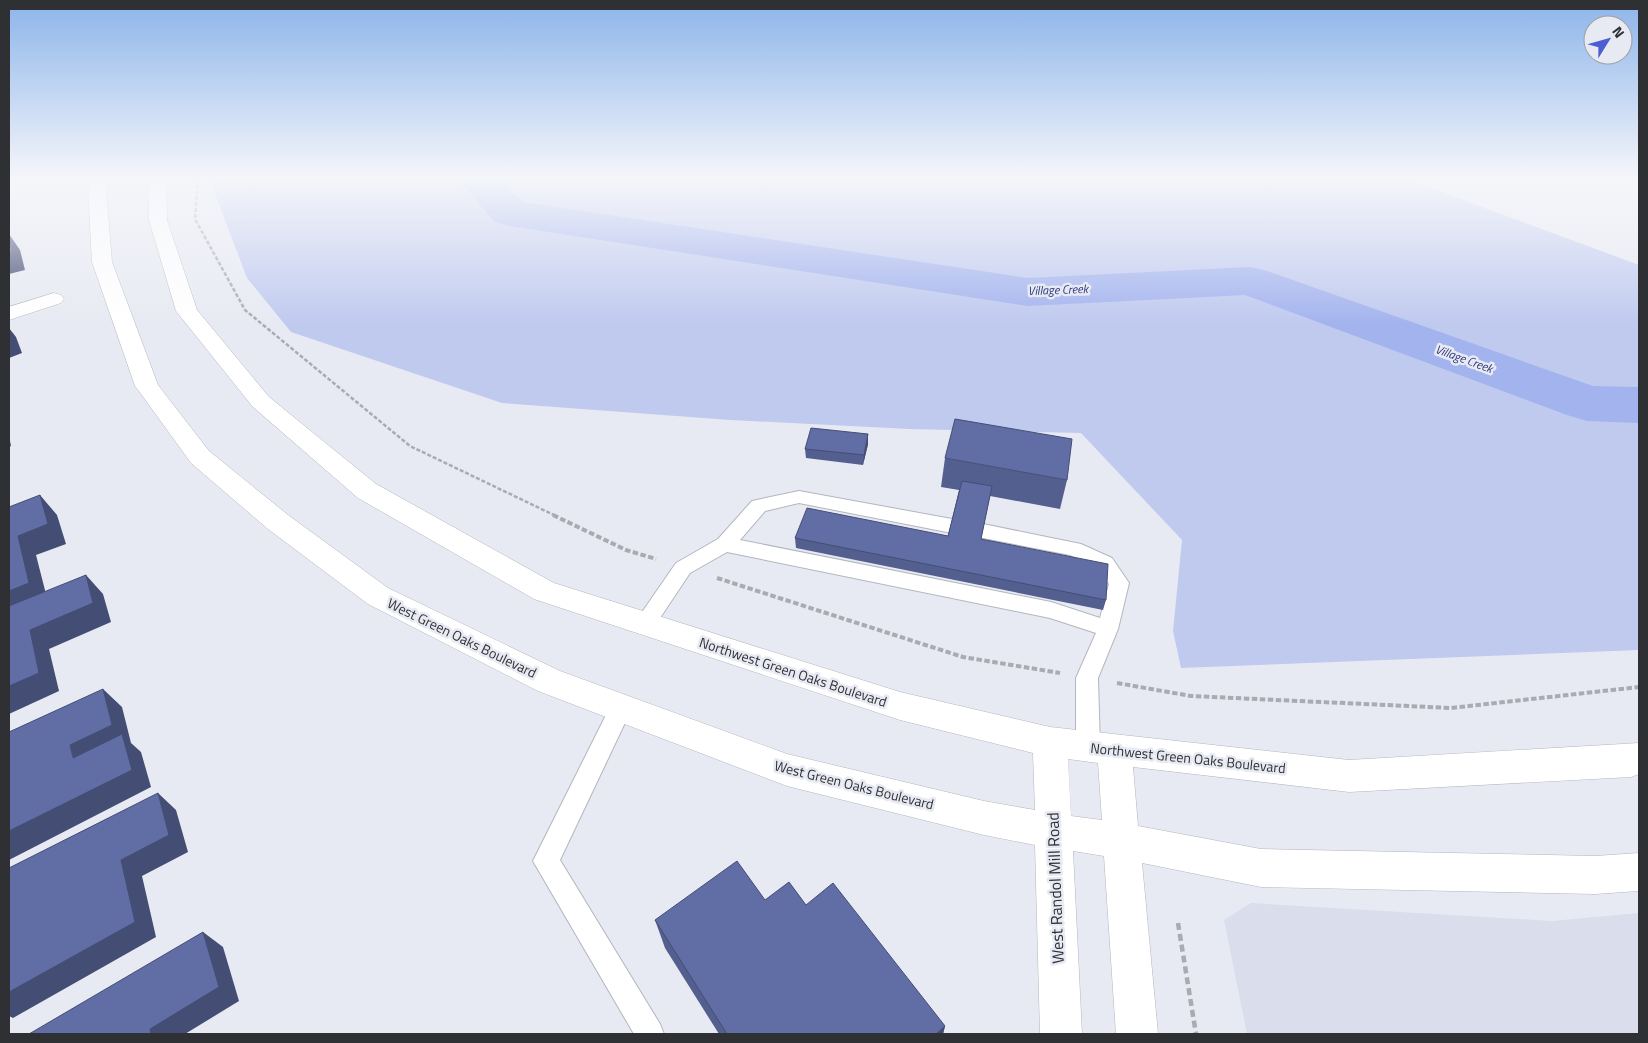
<svg xmlns="http://www.w3.org/2000/svg" width="1648" height="1043" font-family="'Titillium Web',sans-serif">
  <style>
    .built { fill: #d9ddec }
    .green { fill: #c0caef }
    .lines { fill: none; stroke-linecap: round; stroke-linejoin: round }
    .river { fill: #a3b3ee; fill-rule: evenodd }
    .lane-casing { stroke: #b3b6be; stroke-width: 2 }
    .street-casing { stroke: #b3b6be; stroke-width: 1 }
    .secondary-casing { stroke: #b3b6be; stroke-width: 1 }
    .path-far2 { stroke: #a9abb2; stroke-width: 2.5; stroke-dasharray: 4 2; stroke-linecap: butt }
    .path-far1 { stroke: #a9abb2; stroke-width: 4; stroke-dasharray: 5.5 2.5; stroke-linecap: butt }
    .path { stroke: #a9abb2; stroke-width: 4.5; stroke-dasharray: 7 4; stroke-linecap: butt }
    .lane { fill: #fff; fill-rule: evenodd }
    .street { fill: #fff; fill-rule: evenodd }
    .secondary { fill: #fff; fill-rule: evenodd }
    .wall { fill: #535f8e }
    .shaded-wall { fill: #444d74 }
    .building { fill: #616ea5; stroke: #444d74 }
    .labels { text-anchor: middle; stroke-width: 5; stroke-linejoin: round; paint-order: stroke }
    .far-water-label { font-size: 12px; font-style: italic; fill: #2b357a; stroke: #e8eaf3 }
    .street-label { font-size: 14px; fill: #2f3033; stroke: #e8eaf3 }
    .near-street-label { font-size: 16px; fill: #2f3033; stroke: #e8eaf3 }
  </style>
  <rect width="100%" height="100%" fill="#e8eaf3"/>
  <polygon class="built" points="1251,903 1552,921 1639,913 1639,1034 1247,1034 1224,920"/>
  <polygon class="green" points="213,178 1404,178 1639,265 1639,650 1181,668 1173,631 1182,540 1081,433 909,429 730,420 502,403 291,332 247,278 214,191"/>
  <g class="lines">
    <polygon class="river" points="456,178 499,178 523,202 1028,278 1250,267 1267,271 1593,386 1639,387 1639,423 1587,421 1567,415 1245,295 1028,306 510,226 495,222"/>
    <defs>
      <g id="lane">
        <polygon points="799,491 952,519 959,521 961,526 959,531 952,533 799,503 765,511 740,540 1051,602 1100,618 1109,584 1098,568 1070,555 983,538 976,536 974,531 976,526 983,524 1081,544 1112,558 1129,583 1118,629 1098,678 1100,747 1096,754 1088,757 1080,754 1076,747 1076,678 1096,633 1050,618 727,552 690,573 652,630 645,632 638,630 635,624 638,618 676,563 718,539 752,501"/>
        <polygon points="621,698 629,701 632,708 560,860 660,1024 664,1034 634,1034 533,861 613,701"/>
      </g>
      <polygon id="street" points="54,293 61,295 64,299 61,303 9,320 9,307"/>
      <path id="secondary" d="M92,178H110L106,189L112,262L158,385L209,451L288,515L388,588L560,671L787,754L984,801L1035,810L1033,753L900,720L534,599L358,498L253,407L176,311L149,220L148,178H166L167,220L197,310L269,397L376,484L554,583L900,692L1050,727L1349,760L1639,743V774L1631,777L1349,792L1133,767L1138,826L1261,849L1595,856L1639,853V891L1595,894L1261,887L1142,863L1158,1034H1116L1104,856L1073,851L1082,1034H1040L1035,845L984,835L787,786L538,691L368,604L268,529L191,463L139,391L135,386L92,262L88,189ZM1068,759L1098,763L1102,820L1071,816Z"/>
    </defs>
    <use href="#lane" class="lane-casing"/>
    <use href="#street" class="street-casing"/>
    <use href="#secondary" class="secondary-casing"/>
    <polyline class="path-far2" points="198,178 195,219 245,310 410,446 556,516"/>
    <g class="path-far1">
      <polyline points="553,515 626,550 656,559"/>
      <polyline points="717,578 963,657 1060,673"/>
      <polyline points="1117,683 1191,696 1451,708 1639,687"/>
    </g>
    <polyline class="path" points="1178,923 1196,1034"/>
    <use href="#lane" class="lane"/>
    <use href="#street" class="street"/>
    <use href="#secondary" class="secondary"/>
  </g>
  <g class="wall">
    <polygon points="868,434 868,444 863,465 806,458 805,449"/>
    <polygon points="945,458 1067,480 1060,509 990,496 981,539 1106,600 1103,610 796,548 795,538 948,536 959,490 941,487"/>
    <polygon points="765,900 806,905 945,1026 943,1034 719,1034 665,948 655,920"/>
  </g>
  <g class="shaded-wall">
    <polygon points="9,234 20,250 25,270 9,274"/>
    <polygon points="9,328 16,337 22,353 9,358"/>
    <polygon points="868,434 868,444 863,465 864,455"/>
    <polygon points="9,436 11,446 9,447"/>
    <polygon points="40,495 57,515 66,544 36,555 48,602 9,619 9,591 18,536"/>
    <polygon points="86,575 103,594 111,622 49,649 59,691 9,714 9,686 30,630"/>
    <polygon points="103,689 122,707 131,743 141,752 151,787 9,860 9,831 73,758 70,745"/>
    <polygon points="158,793 176,810 188,852 142,876 156,937 13,1018 9,1016 9,992 121,860"/>
    <polygon points="203,932 223,947 239,1001 185,1034 151,1034 150,1029"/>
    <polygon points="945,1026 943,1034 936,1034"/>
  </g>
  <g class="building">
    <polygon points="9,238 12,252 9,253"/>
    <polygon points="955,419 1072,439 1067,480 945,458"/>
    <polygon points="811,428 868,434 864,455 805,449"/>
    <polygon points="962,481 992,486 981,539 1108,564 1106,600 795,538 807,508 948,536"/>
    <polygon points="40,495 48,524 18,536 29,583 9,591 9,507"/>
    <polygon points="86,575 93,603 30,630 39,673 9,686 9,606"/>
    <polygon points="103,689 112,725 70,745 73,758 122,734 132,770 9,831 9,732"/>
    <polygon points="158,793 169,835 121,860 135,922 9,992 9,868"/>
    <polygon points="737,861 765,900 789,882 806,905 833,883 945,1026 936,1034 727,1034 655,920"/>
    <polygon points="203,932 219,987 150,1029 151,1034 29,1034"/>
  </g>
  <linearGradient id="sky" x2="0" y2="1"><stop stop-color="#8cb4ea"/><stop offset="0.55" stop-color="#f5f6fa"/><stop offset="1" stop-color="#f5f6fa" stop-opacity="0"/></linearGradient>
  <rect width="1648" height="324" fill="url(#sky)"/>
  <g class="labels">
    <g class="far-water-label">
      <text transform="translate(1058 290) rotate(-2)" y="4">Village Creek</text>
      <text transform="translate(1464 359) rotate(20)" y="4">Village Creek</text>
    </g>
    <g class="street-label">
      <text transform="translate(462 638) rotate(26)" y="5">West Green Oaks Boulevard</text>
      <text transform="translate(793 672) rotate(18)" y="5">Northwest Green Oaks Boulevard</text>
      <text transform="translate(1188 758) rotate(6)" y="5">Northwest Green Oaks Boulevard</text>
      <text transform="translate(854 785) rotate(14)" y="5">West Green Oaks Boulevard</text>
    </g>
    <g class="near-street-label">
      <text transform="translate(1055 888) rotate(-92)" y="6">West Randol Mill Road</text>
    </g>
  </g>
  <rect width="1648" height="1043" fill="none" stroke="#2f3033" stroke-width="20"/>
  <g transform="translate(1608 40) rotate(53)"><circle r="24" fill="#e8eaf3" stroke="#9ea0a6"/>
  <path d="M0-4L9 19L0 12L-9 19Z" fill="#4d5dd2"/>
  <text y="-8" font-size="14" font-weight="bold" text-anchor="middle" fill="#2f3033">N</text>
  </g>
</svg>
